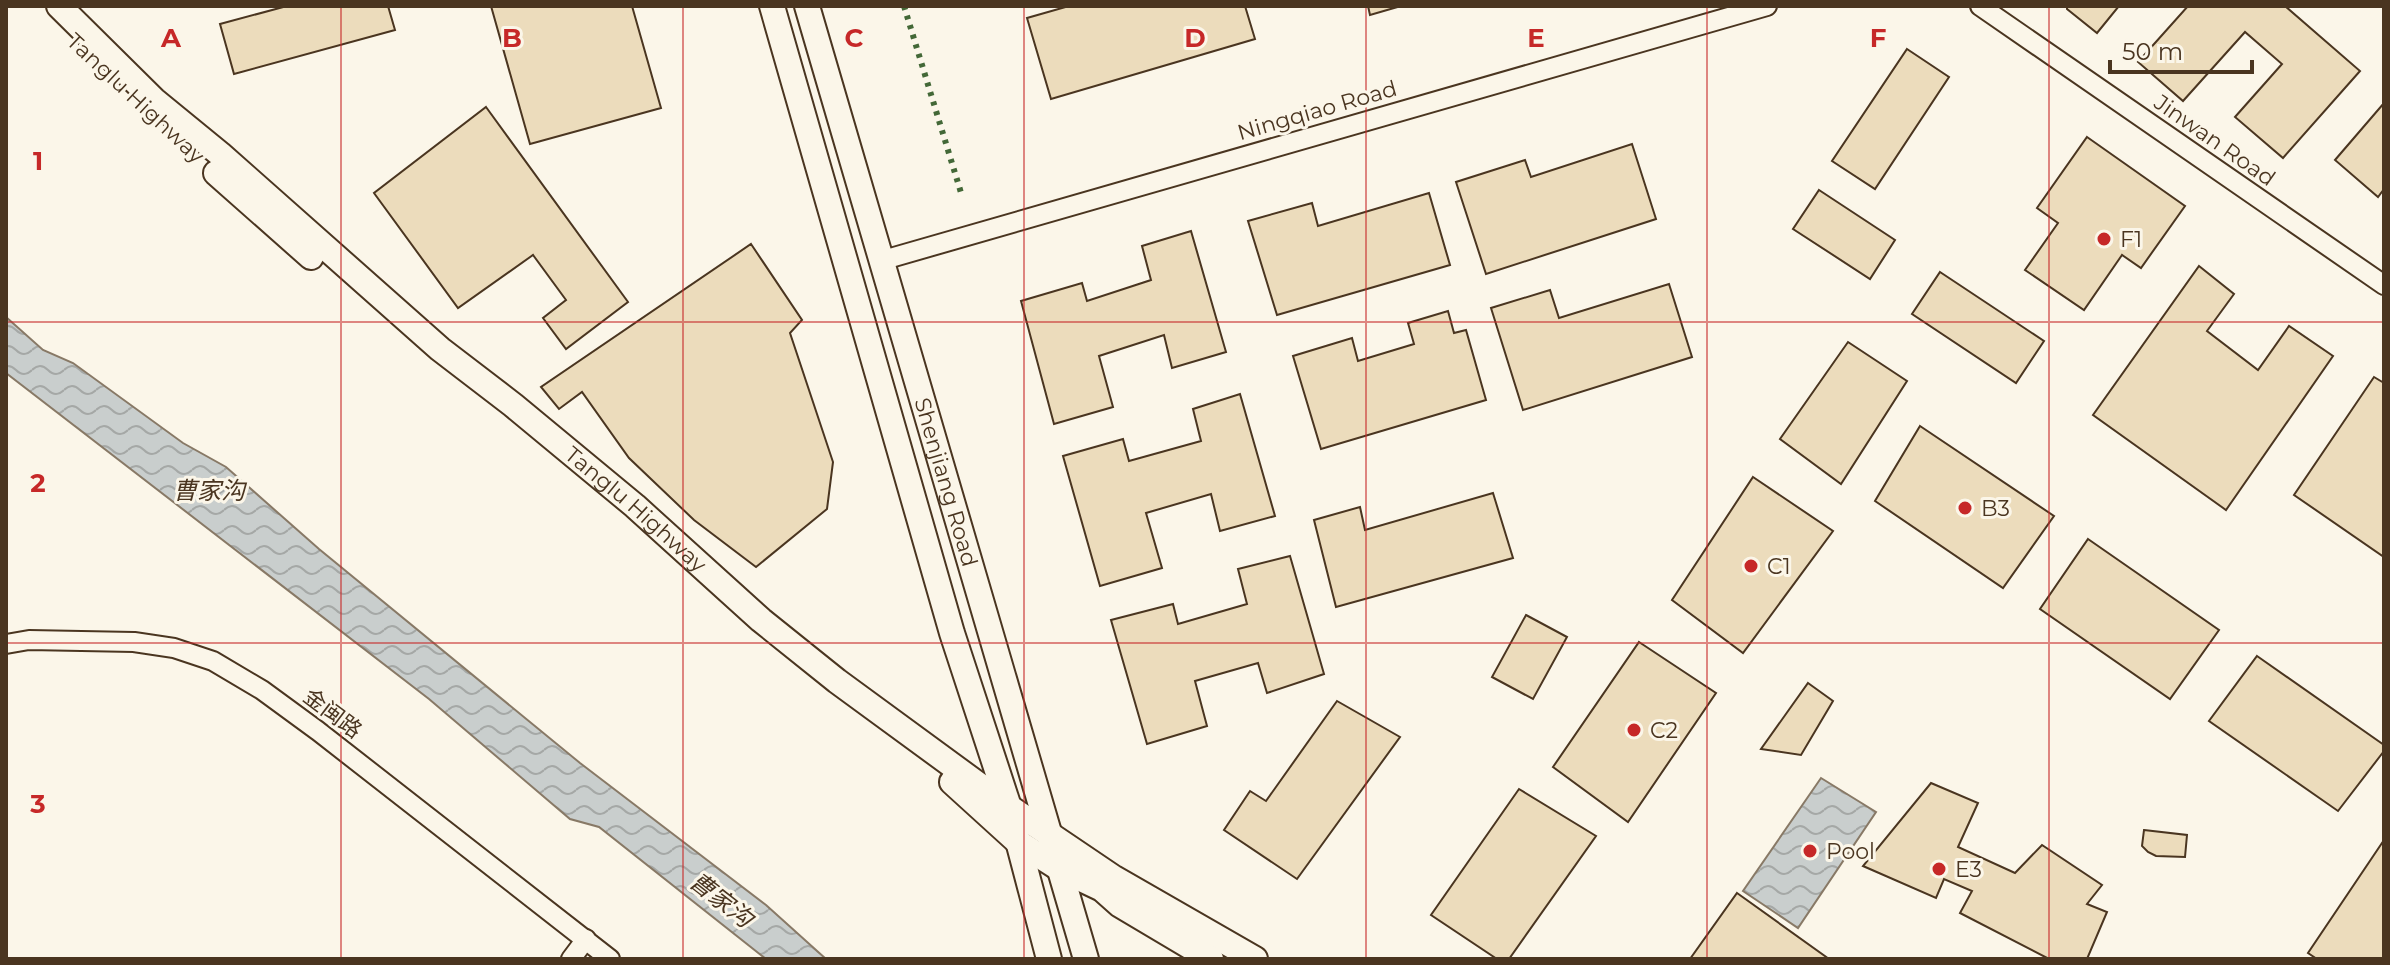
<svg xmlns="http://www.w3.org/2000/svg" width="2390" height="965" font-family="Montserrat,'Noto Sans SC',sans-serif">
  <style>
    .water { fill: url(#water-waves); stroke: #887966; stroke-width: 2 }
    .building { fill: #ecdcbc; stroke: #4a3520; stroke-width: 2 }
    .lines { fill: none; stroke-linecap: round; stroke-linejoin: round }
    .minor-casing { stroke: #4a3520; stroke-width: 22 }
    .secondary-casing { stroke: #4a3520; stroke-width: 28 }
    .minor { stroke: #fbf6e9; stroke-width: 18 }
    .secondary { stroke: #fbf6e9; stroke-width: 24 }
    .hedge { stroke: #436837; stroke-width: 6; stroke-dasharray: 4 6; stroke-linecap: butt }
    .grid { fill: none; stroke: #c62828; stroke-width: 2; stroke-opacity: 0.55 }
    .poi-dot { fill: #c62828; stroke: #fbf6e9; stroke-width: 3 }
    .labels { text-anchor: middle; stroke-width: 6; stroke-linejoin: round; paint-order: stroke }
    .street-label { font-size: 22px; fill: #4a3520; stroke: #fbf6e9 }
    .poi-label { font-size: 22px; fill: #4a3520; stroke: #fbf6e9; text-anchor: start }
    .water-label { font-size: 24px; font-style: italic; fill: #4a3520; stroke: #fbf6e9 }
    .grid-label { font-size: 26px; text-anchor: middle; font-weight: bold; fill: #c62828; stroke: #fbf6e9; stroke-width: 6; stroke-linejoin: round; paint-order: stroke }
  </style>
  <defs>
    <pattern id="water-waves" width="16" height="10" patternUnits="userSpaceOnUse" patternTransform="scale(2)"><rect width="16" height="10" fill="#c9cecd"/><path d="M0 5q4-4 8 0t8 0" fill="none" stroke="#a5a8a6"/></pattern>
  </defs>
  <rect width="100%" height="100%" fill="#fbf6e9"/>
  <g class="water">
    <polygon points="6,317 43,350 73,363 183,443 226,467 319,549 580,763 766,905 826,959 766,959 599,827 570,819 429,699 6,373"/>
    <polygon points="1821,778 1876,812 1798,928 1743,891"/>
  </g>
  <g class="building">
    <polygon points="287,6 388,6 395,30 234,74 220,24"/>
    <polygon points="491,6 632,6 661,108 530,144"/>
    <polygon points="1069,6 1245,6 1255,39 1051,99 1027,18"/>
    <polygon points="1368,6 1401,6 1370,15"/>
    <polygon points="2067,6 2119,6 2097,33 2067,9"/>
    <polygon points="2188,6 2285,6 2360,71 2283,158 2235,117 2282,64 2245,32 2183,101 2138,62"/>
    <polygon points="1907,49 1949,77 1875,189 1832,161"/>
    <polygon points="2384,103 2384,189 2378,197 2335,160"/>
    <polygon points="486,107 628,302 566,349 543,318 566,300 533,255 458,308 374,193"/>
    <polygon points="2087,137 2185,206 2141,268 2122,255 2084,310 2025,270 2058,223 2037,208"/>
    <polygon points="1632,144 1656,219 1486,274 1456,182 1525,160 1531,177"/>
    <polygon points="1819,190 1895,240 1870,279 1793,229"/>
    <polygon points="1429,193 1450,265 1277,315 1248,221 1312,203 1318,226"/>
    <polygon points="1191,231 1226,352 1172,368 1164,335 1099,356 1113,407 1054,424 1021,301 1082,283 1087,301 1151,280 1142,246"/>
    <polygon points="751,244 802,320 790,333 833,462 827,509 756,567 694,520 629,458 582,392 559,409 541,387"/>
    <polygon points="2199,266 2234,294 2207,331 2258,370 2289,326 2333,356 2226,510 2093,415"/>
    <polygon points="1940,272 2044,341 2016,383 1912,314"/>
    <polygon points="1669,284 1692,357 1523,410 1491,308 1550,290 1559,318"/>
    <polygon points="1448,311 1454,333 1466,330 1486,400 1321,449 1293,356 1352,338 1358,361 1414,344 1408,323"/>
    <polygon points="1848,342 1907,381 1841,484 1780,439"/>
    <polygon points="2374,377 2384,383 2384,557 2294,495"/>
    <polygon points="1240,394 1275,516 1220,531 1211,494 1146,513 1162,568 1100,586 1063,456 1123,439 1129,461 1201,441 1193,409"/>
    <polygon points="1920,426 2054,516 2003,588 1875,501"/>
    <polygon points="1753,477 1833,531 1743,653 1672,600"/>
    <polygon points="1493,493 1513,558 1336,607 1314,520 1360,507 1365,530"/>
    <polygon points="2088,539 2219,630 2170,699 2040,609"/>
    <polygon points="1290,556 1324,674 1267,693 1258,663 1195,681 1207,726 1147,744 1111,620 1173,604 1178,624 1247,604 1238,569"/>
    <polygon points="1526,615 1567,637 1533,699 1492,677"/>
    <polygon points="1639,642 1716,693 1628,822 1553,767"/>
    <polygon points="2257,656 2384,745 2384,751 2338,811 2209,721"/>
    <polygon points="1808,683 1833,701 1801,755 1761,749"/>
    <polygon points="1337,701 1400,737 1297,879 1224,830 1250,791 1266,801"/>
    <polygon points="1931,783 1978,803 1958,847 2015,873 2042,845 2102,885 2087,904 2107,912 2087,959 2049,959 1960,913 1972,891 1944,879 1936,898 1863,866"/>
    <polygon points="1519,789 1596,836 1509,959 1497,959 1431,915"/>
    <polygon points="2144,830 2187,835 2185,857 2156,856 2148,852 2142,846"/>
    <polygon points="2384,840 2384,959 2317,959 2308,953"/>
    <polygon points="1737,893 1829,959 1690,959"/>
  </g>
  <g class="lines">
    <defs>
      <g id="minor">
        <polyline points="1980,6 2384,285"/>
        <polyline points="880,261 1767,6"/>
        <polyline points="6,644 29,640 134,642 174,648 213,661 262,690 318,731 610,959"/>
        <polyline points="571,959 586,939"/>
      </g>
      <g id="secondary">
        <path id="s1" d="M59,6L154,100L220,154L440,349L513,405L635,506L761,620L837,681L1009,807L1114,878L1255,959"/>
        <polyline points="772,6 952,633 1009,807 1049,959"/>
        <path id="s2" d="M807,6L1086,959"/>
        <polyline points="216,173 311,257"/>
        <polyline points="952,782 1018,842 1060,869 1102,889 1120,905 1211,959"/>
      </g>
    </defs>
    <use href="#minor" class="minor-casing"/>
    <use href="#secondary" class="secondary-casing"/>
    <use href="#minor" class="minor"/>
    <use href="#secondary" class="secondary"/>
    <polyline class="hedge" points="904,6 962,196"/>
  </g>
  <path class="grid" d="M341,6V959M683,6V959M1024,6V959M1366,6V959M1707,6V959M2049,6V959M6,322H2384M6,643H2384"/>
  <g class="poi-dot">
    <circle cx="2104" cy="239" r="8"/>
    <circle cx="1965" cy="508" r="8"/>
    <circle cx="1751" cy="566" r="8"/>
    <circle cx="1634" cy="730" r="8"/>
    <circle cx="1810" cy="851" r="8"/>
    <circle cx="1939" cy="869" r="8"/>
  </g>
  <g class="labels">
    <g class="street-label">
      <text transform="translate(136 98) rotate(43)" y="8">Tanglu Highway</text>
      <text transform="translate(1317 110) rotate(-16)" y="8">Ningqiao Road</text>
      <text transform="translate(2215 140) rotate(35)" y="8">Jinwan Road</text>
      <text dy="8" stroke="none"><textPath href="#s2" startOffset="496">Shenjiang Road</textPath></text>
      <text dy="8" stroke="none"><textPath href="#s1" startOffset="766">Tanglu Highway</textPath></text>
      <text transform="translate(333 713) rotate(37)" y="8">金闽路</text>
    </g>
    <g class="poi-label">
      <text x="2120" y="247">F1</text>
      <text x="1981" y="516">B3</text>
      <text x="1767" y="574">C1</text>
      <text x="1650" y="738">C2</text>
      <text x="1826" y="859">Pool</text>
      <text x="1955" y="877">E3</text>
    </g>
    <g class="water-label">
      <text x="209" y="499">曹家沟</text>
      <text transform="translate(721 900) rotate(38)" y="8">曹家沟</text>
    </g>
  </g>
  <g class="grid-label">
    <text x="171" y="47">A</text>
    <text x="512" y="47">B</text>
    <text x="854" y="47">C</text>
    <text x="1195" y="47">D</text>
    <text x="1536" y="47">E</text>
    <text x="1878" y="47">F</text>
    <text x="38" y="170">1</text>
    <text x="38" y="492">2</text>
    <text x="38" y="813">3</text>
  </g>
  <rect width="2390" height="965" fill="none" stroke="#4a3520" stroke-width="16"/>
  <path d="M2110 60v12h142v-12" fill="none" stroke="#4a3520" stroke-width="4"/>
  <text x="2122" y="60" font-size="24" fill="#4a3520" stroke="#fbf6e9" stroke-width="6" paint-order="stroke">50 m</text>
</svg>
